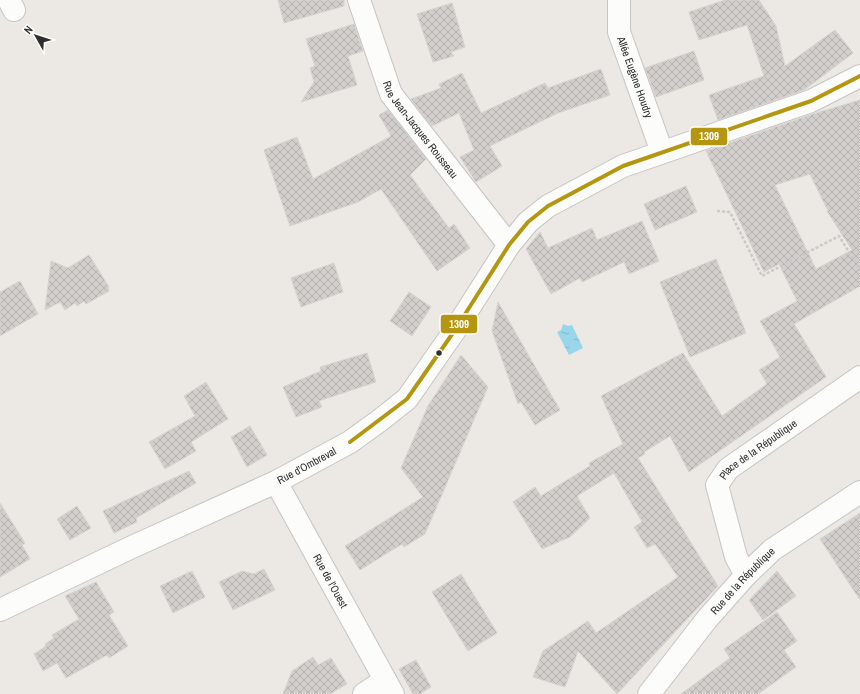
<svg xmlns="http://www.w3.org/2000/svg" width="860" height="694" font-family="'Archivo Narrow',sans-serif">
  <style>
    .water { fill: url(#water-ripples) }
    .building { fill: url(#building-cross-hatch); stroke: #d7d4d0; fill-rule: evenodd }
    .lines { fill: none; stroke-linecap: round; stroke-linejoin: round }
    .minor-casing { stroke: #c5c4c5; stroke-width: 24 }
    .path { stroke: #c9c9c8; stroke-width: 2.5; stroke-dasharray: 3 2; stroke-linecap: butt }
    .minor { stroke: #fcfcfb; stroke-width: 22 }
    .bus-1-casing { stroke: #fff; stroke-width: 7 }
    .bus-1 { stroke: #b59610; stroke-width: 4 }
    .bus-dot { fill: #2e2e2e; stroke: #fff; stroke-width: 1.5 }
    .labels { text-anchor: middle; stroke-width: 3; stroke-linejoin: round; paint-order: stroke }
    .street-label { font-size: 11px; fill: #2e2e2e; stroke: #fff }
    .line-badge { stroke: #fff; stroke-width: 1.5 }
    .badge-label { font-size: 11px; text-anchor: middle; font-weight: bold; fill: #fff }
  </style>
  <defs>
    <pattern id="water-ripples" width="26" height="14" patternUnits="userSpaceOnUse"><rect width="26" height="14" fill="#99d6ec"/><path d="M2 4q2-2 4 0t4 0M15 11q2-2 4 0t4 0" fill="none" stroke="#84b8cb"/></pattern>
    <pattern id="building-cross-hatch" width="8" height="8" patternUnits="userSpaceOnUse"><rect width="8" height="8" fill="#d1cecb"/><path d="M0 0l8 8M0 8l8-8" fill="none" stroke="#b4b1af"/></pattern>
  </defs>
  <rect width="100%" height="100%" fill="#ece8e4"/>
  <polygon class="water" points="563,324 568,326 572,325 583,348 569,355 557,332 561,330"/>
  <g class="building">
    <polygon points="278,0 344,0 344,6 284,23"/>
    <polygon points="725,0 759,0 776,26 785,66 835,30 853,53 804,90 718,120 709,95 764,76 747,25 699,40 689,12"/>
    <polygon points="452,3 465,47 451,52 454,56 433,62 417,14"/>
    <polygon points="354,24 363,51 348,56 357,85 301,102 314,82 310,68 315,66 306,39"/>
    <polygon points="694,51 704,80 656,97 645,68"/>
    <polygon points="601,69 610,95 558,113 490,146 502,166 476,182 460,157 474,150 459,113 432,126 411,99 441,88 439,84 462,73 481,113 545,83 548,88"/>
    <path d="M860,100V286L794,324L826,377L689,472L670,436L644,452L645,454L638,458L718,586L617,694L578,651L565,687L533,677L543,651L588,621L596,633L678,577L655,544L647,548L634,527L642,522L614,473L577,496L590,518L570,537L542,549L513,502L535,487L541,496L590,466L589,463L623,444L601,396L683,353L722,416L767,384L759,370L780,357L760,321L797,301L779,264L764,272L706,151L813,114ZM810,174L828,211H827L852,250L816,269L775,185Z"/>
    <polygon points="388,110 426,159 410,175 449,228 454,224 470,248 437,271 381,189 358,202 290,226 264,150 297,137 313,179 391,136 379,115"/>
    <polygon points="686,186 697,212 655,230 644,204"/>
    <polygon points="642,221 659,261 629,274 624,262 582,282 580,278 551,294 526,249 540,232 548,248 592,228 597,240"/>
    <polygon points="89,255 109,287 108,288 109,291 86,304 84,301 77,306 75,303 65,310 60,302 45,310 51,261 68,268"/>
    <polygon points="716,259 746,333 690,357 660,282"/>
    <polygon points="334,263 343,292 301,307 291,278"/>
    <polygon points="20,281 38,314 0,336 0,292"/>
    <polygon points="409,292 431,307 412,336 390,321"/>
    <polygon points="498,302 560,410 535,425 521,402 518,404 492,331"/>
    <polygon points="367,353 376,382 319,401 322,407 296,417 283,387 321,371 320,367"/>
    <polygon points="461,355 488,387 425,534 404,547 402,544 360,570 345,546 423,497 401,468 428,406"/>
    <polygon points="206,382 228,419 191,442 196,451 165,469 149,442 195,416 184,396"/>
    <polygon points="250,426 267,455 247,467 231,437"/>
    <polygon points="189,471 196,483 136,518 137,522 114,533 103,511"/>
    <polygon points="0,503 25,543 22,545 30,559 0,577"/>
    <polygon points="77,506 91,528 70,540 57,519"/>
    <polygon points="860,513 860,600 820,539"/>
    <polygon points="264,569 275,590 233,610 219,582 242,571 254,574"/>
    <polygon points="192,571 205,597 173,613 160,586"/>
    <polygon points="777,571 796,596 763,620 749,600"/>
    <polygon points="461,574 497,633 468,651 432,592"/>
    <polygon points="96,582 114,612 109,615 128,646 109,658 107,655 66,678 57,663 43,671 34,654 46,646 45,644 54,638 52,635 79,619 65,596"/>
    <polygon points="777,612 797,641 784,650 796,667 758,694 681,694 730,658 724,649"/>
    <polygon points="313,657 318,665 331,658 347,684 330,694 283,694 292,671"/>
    <polygon points="416,660 431,687 420,694 413,694 399,669"/>
  </g>
  <g class="lines">
    <defs>
      <g id="minor">
        <polyline points="9,0 14,10"/>
        <path id="s1" d="M359,0L391,94L509,245"/>
        <path id="s2" d="M619,0V32L662,152"/>
        <path id="s3" d="M276,482L393,694"/>
        <path id="s4" d="M746,575L736,557L717,485L728,469L860,377"/>
        <path id="s5" d="M0,610L132,547L276,482L350,442L379,421L407,399L455,330L509,245L528,222L548,206L623,166L811,101L860,76"/>
        <polyline points="364,694 385,680"/>
        <path id="s6" d="M649,694L707,619L746,575L772,550L860,492"/>
      </g>
    </defs>
    <use href="#minor" class="minor-casing"/>
    <polyline class="path" points="717,211 730,212 762,276 839,236 860,270"/>
    <use href="#minor" class="minor"/>
    <defs>
      <polyline id="bus-1" points="350,442 407,399 455,330 509,245 528,222 548,206 623,166 811,101 860,76"/>
    </defs>
    <use href="#bus-1" class="bus-1-casing"/>
    <use href="#bus-1" class="bus-1"/>
  </g>
  <circle class="bus-dot" cx="439" cy="353" r="3.5"/>
  <g class="labels">
    <g class="street-label">
      <text dy="4" stroke="none"><textPath href="#s2" startOffset="80">Allée Eugène Houdry</textPath></text>
      <text dy="4" stroke="none"><textPath href="#s1" startOffset="145">Rue Jean-Jacques Rousseau</textPath></text>
      <text dy="4" stroke="none"><textPath href="#s4" startOffset="150">Place de la République</textPath></text>
      <text dy="4" stroke="none"><textPath href="#s5" startOffset="339">Rue d'Ombreval</textPath></text>
      <text dy="4" stroke="none"><textPath href="#s3" startOffset="113">Rue de l'Ouest</textPath></text>
      <text dy="4" stroke="none"><textPath href="#s6" startOffset="147">Rue de la République</textPath></text>
    </g>
  </g>
  <g class="line-badge">
    <rect x="690" y="127" width="38" height="19" rx="4" fill="#b59610"/>
    <rect x="440" y="314" width="38" height="20" rx="4" fill="#b59610"/>
  </g>
  <g class="badge-label">
    <text x="709" y="140">1309</text>
    <text x="459" y="328">1309</text>
  </g>
  <g transform="translate(36 36) rotate(309)" stroke="#ffffff" stroke-width="3" paint-order="stroke">
  <path d="M0-3L7 15L0 10L-7 15Z" fill="#2e2e2e"/>
  <text y="-6" font-size="11" font-weight="bold" text-anchor="middle" fill="#2e2e2e">N</text>
  </g>
</svg>
